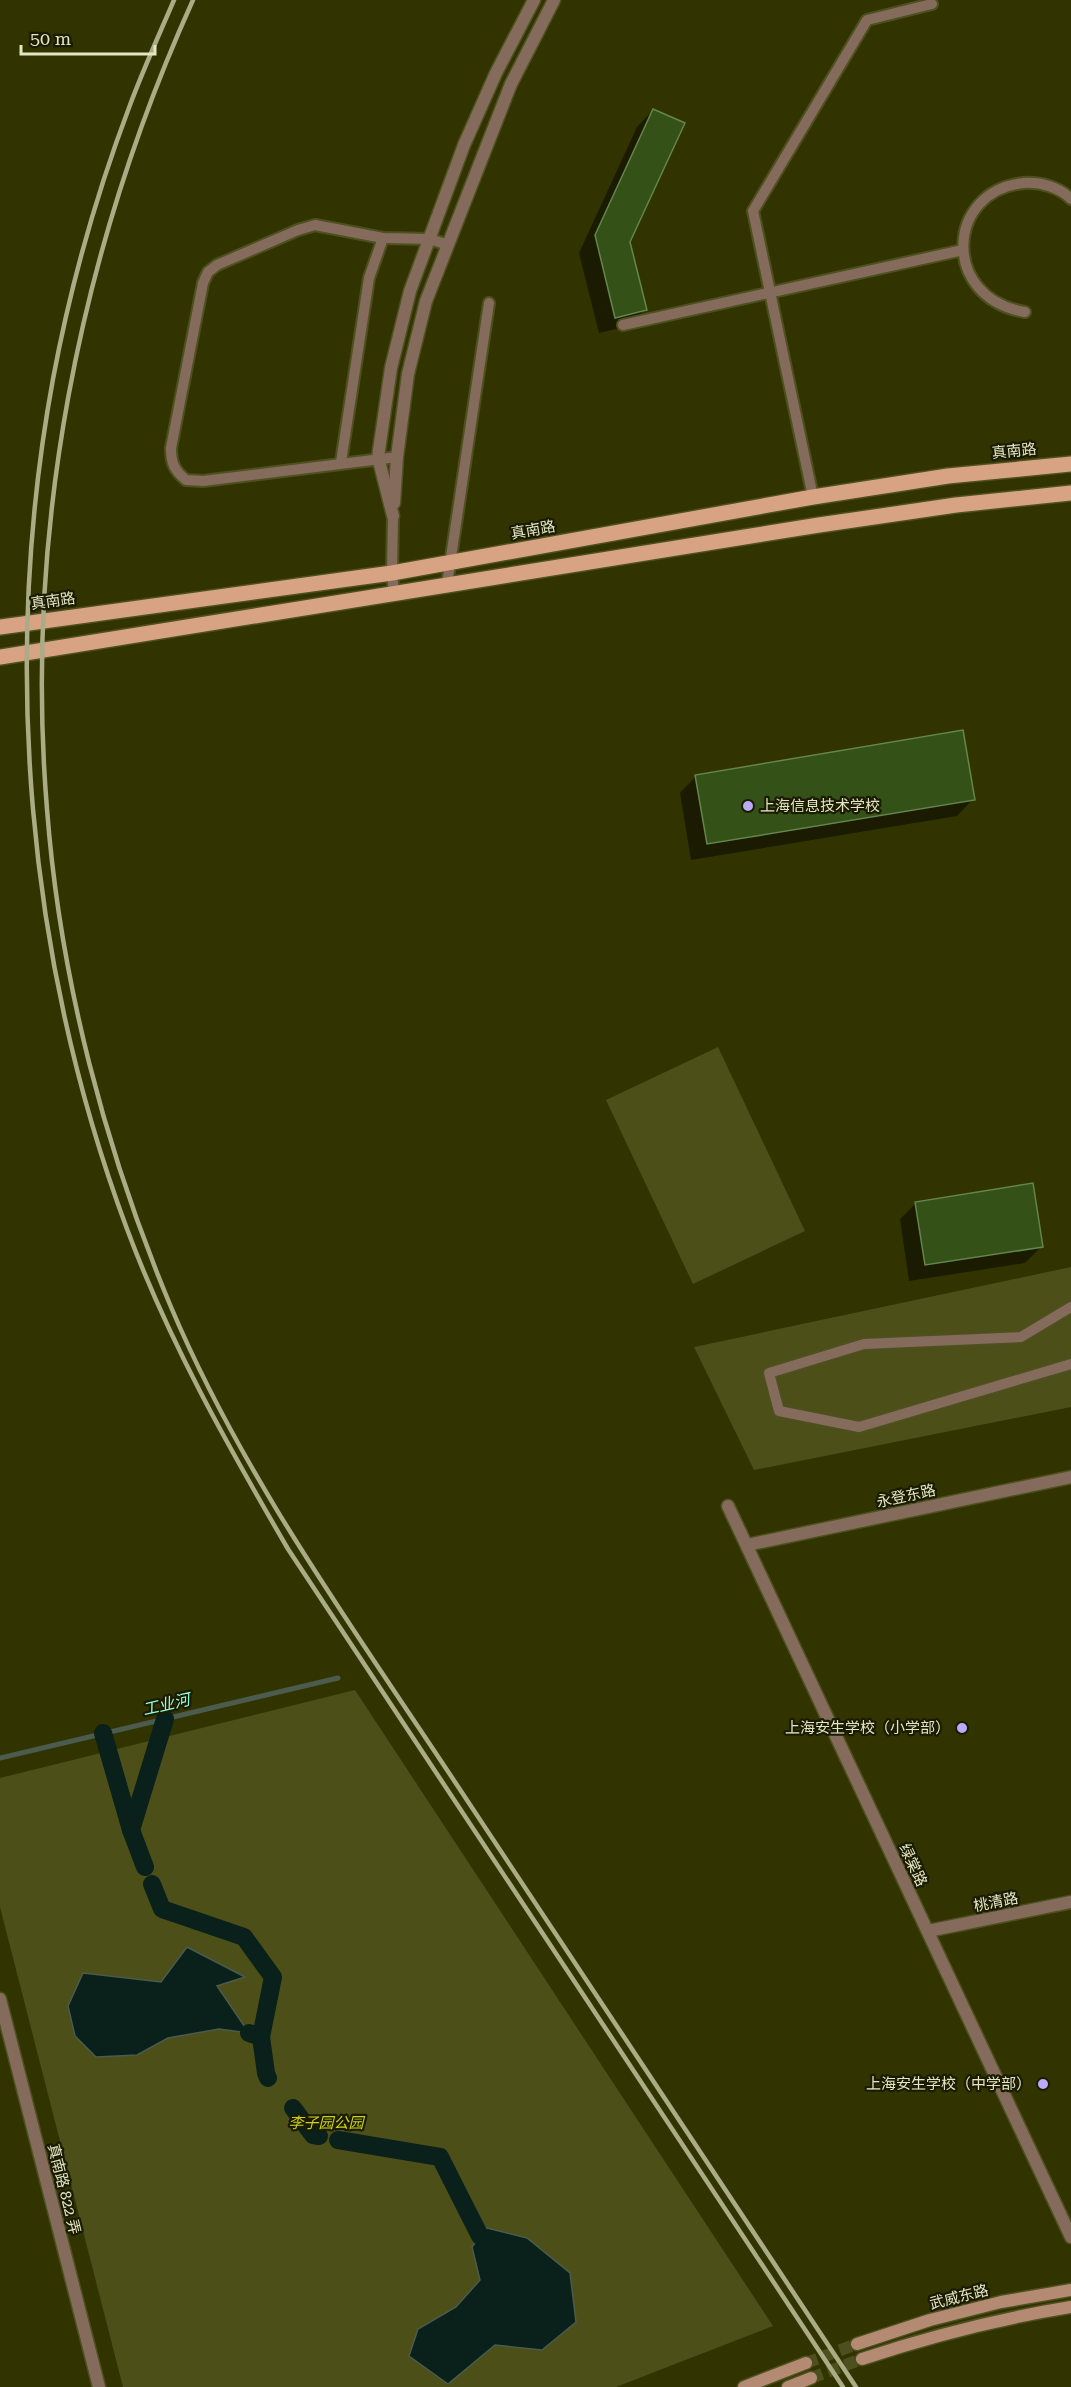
<svg xmlns="http://www.w3.org/2000/svg" width="1071" height="2387" font-family="'Roboto Serif','Noto Sans SC',serif">
  <style>
    .green { fill: #4c4f18 }
    .water { fill: #0a201a; stroke: #4b5b4d; stroke-width: 1.5 }
    .shadow { fill: #0007 }
    .lines { fill: none; stroke-linecap: round; stroke-linejoin: round }
    .stream { stroke: #4b5b4d; stroke-width: 5 }
    .canal { stroke: #0a201a; stroke-width: 18 }
    .building { fill: #345118; stroke: #65854c; stroke-width: 1.5 }
    .secondary-tunnel { stroke: #4d4f1e; stroke-width: 12; stroke-dasharray: 12 6; stroke-linecap: butt }
    .lane-casing { stroke: #4e5020; stroke-width: 14 }
    .street-casing { stroke: #4e5020; stroke-width: 15 }
    .secondary-casing { stroke: #4e5020; stroke-width: 15 }
    .primary-casing { stroke: #4e5020; stroke-width: 18 }
    .lane { stroke: #856b5c; stroke-width: 10 }
    .street { stroke: #856b5c; stroke-width: 12 }
    .secondary { stroke: #b48b72; stroke-width: 12 }
    .primary { stroke: #d8a383; stroke-width: 15 }
    .rail { stroke: #a9ac84; stroke-width: 4.5 }
    .poi-dot { fill: #b9abf7; stroke: #1a1b01; stroke-width: 2 }
    .labels { text-anchor: middle; stroke-width: 4.5; stroke-linejoin: round; paint-order: stroke }
    .street-label { font-size: 15px; fill: #e3e6c5; stroke: #1a1b01 }
    .poi-label { font-size: 15px; fill: #e3e6c5; stroke: #1a1b01; text-anchor: end }
    .park-label { font-size: 15px; font-style: italic; fill: #ccd316; stroke: #1a1b01 }
    .water-label { font-size: 16px; font-style: italic; fill: #93fddd; stroke: #1a1b01 }
  </style>
  <rect width="100%" height="100%" fill="#323400"/>
  <g class="green">
    <polygon points="718,1047 805,1231 693,1284 606,1100"/>
    <polygon points="1071,1267 1071,1407 754,1470 694,1347"/>
    <polygon points="355,1690 773,2326 616,2387 123,2387 0,1907 0,1778"/>
  </g>
  <g class="water">
    <polygon points="187,1947 245,1977 217,1986 249,2033 219,2029 168,2038 137,2055 96,2057 75,2036 68,2006 83,1973 161,1982"/>
    <polygon points="487,2228 527,2238 570,2273 576,2322 542,2350 495,2345 448,2384 409,2356 418,2329 456,2307 480,2280 472,2247"/>
  </g>
  <g class="shadow">
    <polygon points="653,110 629,242 645,309 629,326 599,333 579,253 637,127"/>
    <polygon points="696,776 973,799 957,816 691,860 680,793"/>
    <polygon points="916,1203 1042,1246 1025,1263 909,1281 900,1219"/>
  </g>
  <g class="lines">
    <polyline class="stream" points="0,1758 338,1678"/>
    <g class="canal">
      <polyline points="103,1733 131,1830 145,1867"/>
      <polyline points="131,1830 165,1719"/>
      <polyline points="152,1884 162,1909 244,1937 273,1977 261,2037 249,2033"/>
      <polyline points="261,2037 266,2073 268,2078"/>
      <polyline points="293,2108 313,2135 319,2136"/>
      <polyline points="338,2140 440,2157 480,2236"/>
    </g>
  </g>
  <g class="building">
    <polygon points="653,109 685,123 630,242 647,310 615,318 595,235"/>
    <polygon points="963,730 975,800 707,844 695,775"/>
    <polygon points="1033,1183 1043,1247 925,1265 915,1202"/>
  </g>
  <g class="lines">
    <g class="secondary-tunnel">
      <polyline points="806,2363 857,2344"/>
      <polyline points="811,2378 862,2359"/>
    </g>
    <defs>
      <g id="lane">
        <path d="M1025,312C940,298 946,190 1024,183C1041,182 1059,187 1071,199"/>
        <polyline points="623,325 963,250"/>
        <path d="M397,457L203,481L186,480C174,470 171,463 171,448L203,283L208,272L217,265L298,230L315,225L383,238L430,239L448,245"/>
        <polyline points="341,462 369,278 383,238"/>
        <polyline points="813,497 753,211 867,20 932,4"/>
        <polyline points="393,516 392,573 394,593"/>
        <polyline points="447,584 489,303"/>
        <polyline points="1071,1307 1021,1337 864,1344 769,1373 779,1411 859,1427 1071,1364"/>
      </g>
      <g id="street">
        <polyline points="394,503 397,457 408,374 426,301 511,84 554,0"/>
        <polyline points="393,516 378,457 391,368 410,291 464,145 496,73 534,0"/>
        <polyline points="728,1506 1071,2237"/>
        <polyline points="747,1545 1071,1477"/>
        <polyline points="928,1931 1071,1902"/>
        <polyline points="0,1999 99,2387"/>
      </g>
      <g id="secondary">
        <polyline points="857,2344 930,2320 1001,2302 1071,2290"/>
        <path d="M862,2359C934,2335 997,2319 1071,2307"/>
        <polyline points="744,2387 806,2363"/>
        <polyline points="788,2387 811,2378"/>
      </g>
      <g id="primary">
        <polyline points="0,627 392,573 813,497 948,476 1071,464"/>
        <polyline points="0,657 819,525 956,505 1071,493"/>
      </g>
    </defs>
    <use href="#lane" class="lane-casing"/>
    <use href="#street" class="street-casing"/>
    <use href="#secondary" class="secondary-casing"/>
    <use href="#primary" class="primary-casing"/>
    <use href="#lane" class="lane"/>
    <use href="#street" class="street"/>
    <use href="#secondary" class="secondary"/>
    <use href="#primary" class="primary"/>
    <g class="rail">
      <path d="M174,0C159,35 143,70 130,105C97,192 70,288 53,379C1,661 27,961 127,1229C169,1342 228,1446 288,1549L843,2387"/>
      <path d="M193,0C79,252 24,532 47,809C60,979 105,1150 171,1307C243,1477 354,1629 455,1782C589,1984 722,2185 856,2387"/>
    </g>
  </g>
  <g class="poi-dot">
    <circle cx="748" cy="806" r="6"/>
    <circle cx="962" cy="1728" r="6"/>
    <circle cx="1043" cy="2084" r="6"/>
  </g>
  <g class="labels">
    <g class="street-label">
      <text transform="translate(1014 451) rotate(-6)" y="5">真南路</text>
      <text transform="translate(533 530) rotate(-10)" y="5">真南路</text>
      <text transform="translate(53 601) rotate(-8)" y="5">真南路</text>
      <text transform="translate(906 1496) rotate(-12)" y="5">永登东路</text>
      <text transform="translate(913 1865) rotate(65)" y="5">绿棠路</text>
      <text transform="translate(996 1902) rotate(-11)" y="5">桃清路</text>
      <text transform="translate(64 2189) rotate(76)" y="5">真南路 822 弄</text>
      <text transform="translate(959 2297) rotate(-14)" y="5">武威东路</text>
    </g>
    <g class="poi-label">
      <text x="760" y="811" text-anchor="start">上海信息技术学校</text>
      <text x="950" y="1733">上海安生学校（小学部）</text>
      <text x="1031" y="2089">上海安生学校（中学部）</text>
    </g>
    <g class="park-label">
      <text x="326" y="2128">李子园公园</text>
    </g>
    <g class="water-label">
      <text transform="translate(166 1704) rotate(-13)" y="6">工业河</text>
    </g>
  </g>
  <path d="M21 45v9h134v-9" fill="none" stroke="#e3e6c5" stroke-width="3"/>
  <text x="30" y="45" font-size="18" fill="#e3e6c5" stroke="#1a1b01" stroke-width="4.5" paint-order="stroke">50 m</text>
</svg>
